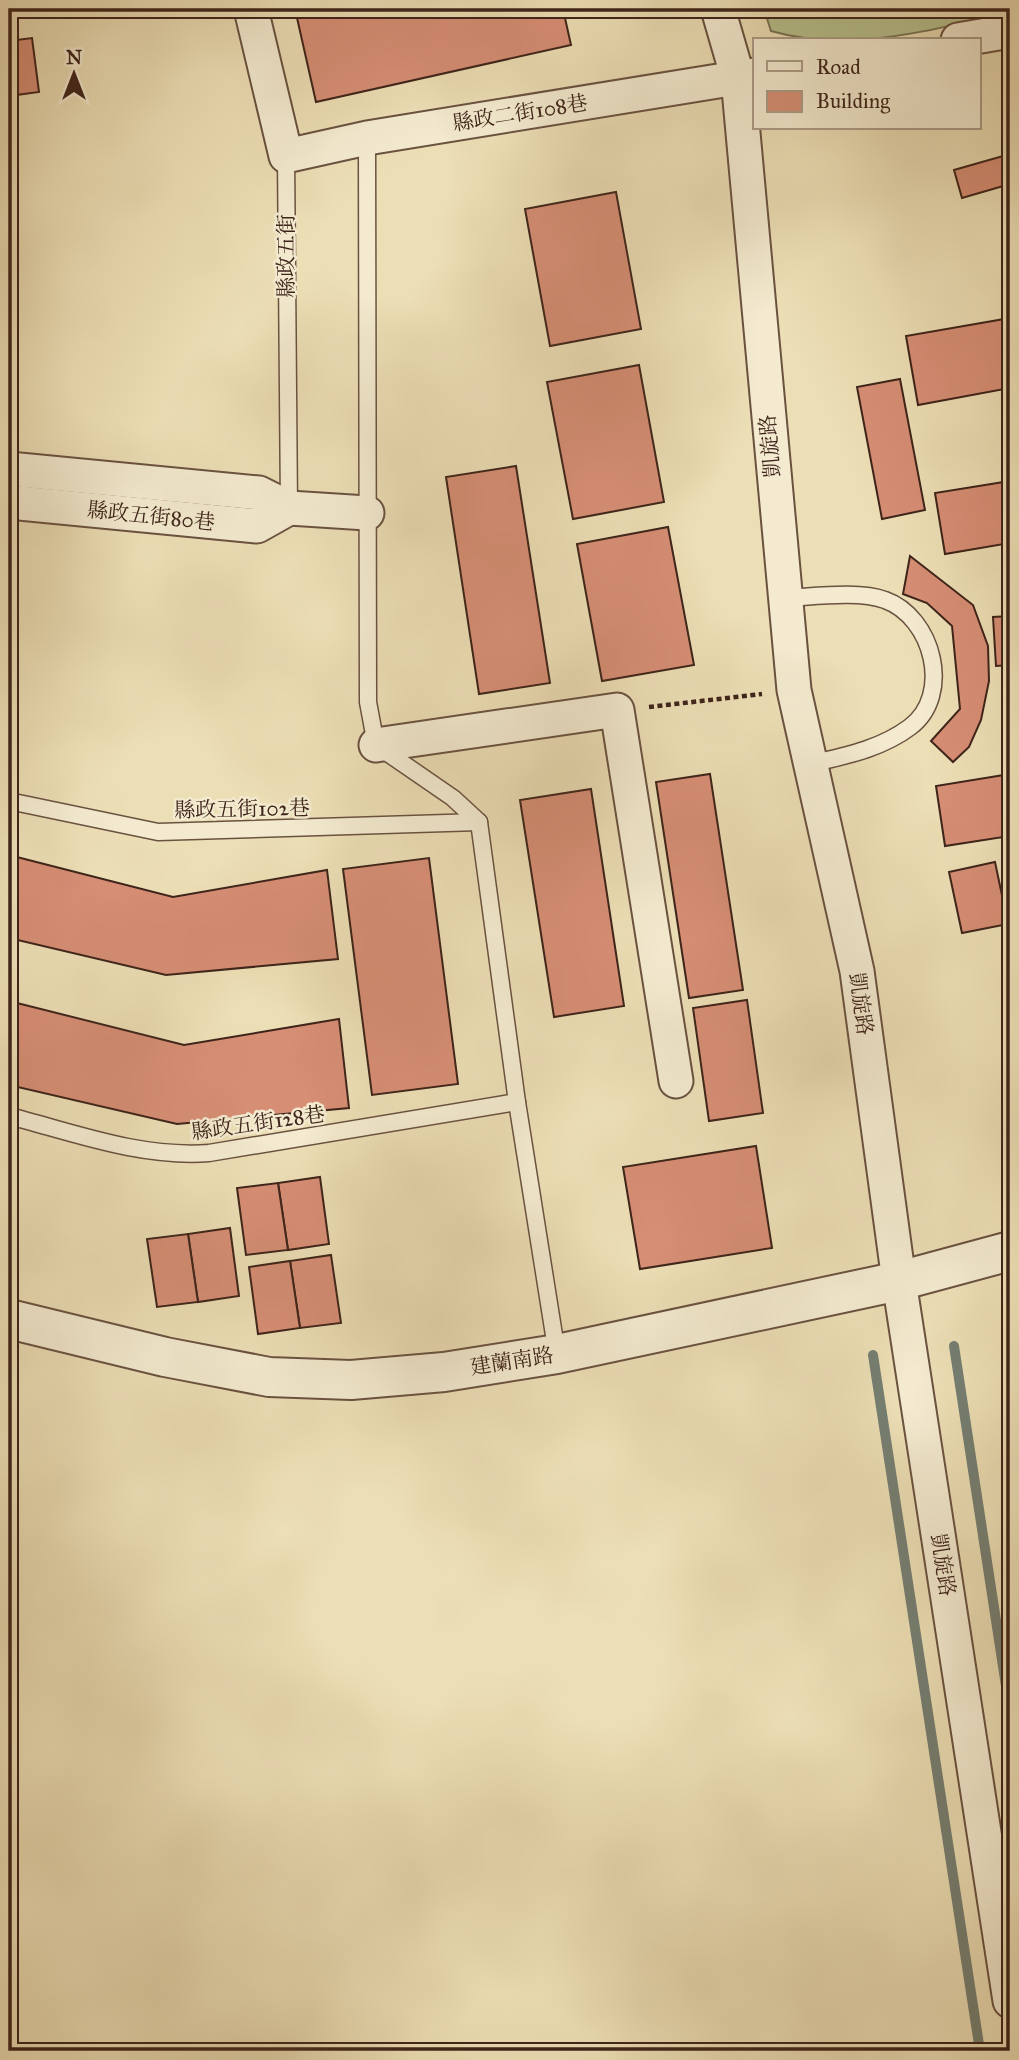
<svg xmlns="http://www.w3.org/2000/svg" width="1019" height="2060" font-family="'IM FELL Great Primer','Noto Serif TC',serif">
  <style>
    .green { fill: #b6c18e; stroke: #7a7254; stroke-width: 2 }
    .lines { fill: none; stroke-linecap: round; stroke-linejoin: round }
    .stream { stroke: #757f72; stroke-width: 10 }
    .building { fill: #d68e75; stroke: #3e241a; stroke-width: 2 }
    .service-casing { stroke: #6a5241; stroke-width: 19 }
    .minor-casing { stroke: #6a5241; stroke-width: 37 }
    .tertiary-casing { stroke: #6a5241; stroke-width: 42 }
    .path { stroke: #3e241a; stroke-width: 4.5; stroke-dasharray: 5 3.5; stroke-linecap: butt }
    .service { stroke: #f3eacf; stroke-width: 16 }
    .minor { stroke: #f3eacf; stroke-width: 33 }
    .tertiary { stroke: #f3eacf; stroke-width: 38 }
    .labels { text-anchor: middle; stroke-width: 5; stroke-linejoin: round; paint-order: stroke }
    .street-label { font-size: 21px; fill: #3e241a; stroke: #f3eacf }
  </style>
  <rect width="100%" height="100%" fill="#ecdeb5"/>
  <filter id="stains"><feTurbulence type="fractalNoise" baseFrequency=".00286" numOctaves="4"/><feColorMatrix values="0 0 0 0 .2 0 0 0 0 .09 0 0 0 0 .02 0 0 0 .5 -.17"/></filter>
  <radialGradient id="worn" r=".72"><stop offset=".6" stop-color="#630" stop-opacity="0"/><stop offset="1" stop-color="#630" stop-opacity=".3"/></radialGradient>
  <path class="green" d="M764,9H1010V13C931,29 851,54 771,31Z"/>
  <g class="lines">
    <g class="stream">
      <polyline points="954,1346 1010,1712"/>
      <polyline points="873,1355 980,2051"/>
    </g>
  </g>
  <g class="building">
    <polygon points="295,9 563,9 571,45 316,102"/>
    <polygon points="32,38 39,92 9,96 9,41"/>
    <polygon points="9,113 14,113 15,171 9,170"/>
    <polygon points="1003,156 1010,184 962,198 954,170"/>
    <polygon points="616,192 641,329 550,346 525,209"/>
    <polygon points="1010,318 1010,388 918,405 906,336"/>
    <polygon points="639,365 664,502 573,519 547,382"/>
    <polygon points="900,379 925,510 882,519 857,387"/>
    <polygon points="516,466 550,683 479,694 446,477"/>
    <polygon points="1010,481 1010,543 945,554 935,493"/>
    <polygon points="668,527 694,665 602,681 577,544"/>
    <polygon points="910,556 973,605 988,646 989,681 981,720 969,747 953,762 931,741 960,709 952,626 927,603 903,594"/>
    <polygon points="1010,616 1010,665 996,666 993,617"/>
    <polygon points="710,774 743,990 689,998 656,782"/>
    <polygon points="1010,774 1010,836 945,846 936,786"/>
    <polygon points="591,789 624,1006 554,1017 520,800"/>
    <polygon points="9,855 173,897 327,870 338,959 166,975 9,938"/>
    <polygon points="429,858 458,1084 372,1095 343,869"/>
    <polygon points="995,862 1008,924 962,933 949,872"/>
    <polygon points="747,1000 763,1113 709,1121 693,1008"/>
    <polygon points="9,1001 184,1045 339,1019 349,1108 177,1124 9,1085"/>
    <polygon points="756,1146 772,1248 640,1269 623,1167"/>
    <polygon points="320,1177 329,1244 288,1250 278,1183"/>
    <polygon points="278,1183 288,1250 246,1255 237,1188"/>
    <polygon points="230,1228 239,1296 198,1302 188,1234"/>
    <polygon points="188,1234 198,1302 157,1307 147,1239"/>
    <polygon points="331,1255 341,1323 300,1328 290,1261"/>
    <polygon points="290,1261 300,1328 258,1334 249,1267"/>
  </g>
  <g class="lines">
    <defs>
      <g id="service">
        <polyline points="367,138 368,702 376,745 453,798 479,822 517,1102 557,1354"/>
        <polyline points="286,156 289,508"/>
        <path d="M783,598C811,597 859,590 885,600C933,617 953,695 910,727C881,749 844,756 810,764"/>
        <polyline points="9,801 158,832 479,822"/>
        <path d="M9,1116C75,1133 140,1158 209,1153L517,1102"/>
      </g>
      <g id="minor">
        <polyline points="251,9 286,156 367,138 755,75"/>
        <polyline points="718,9 738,78 794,690 857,971 899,1281 1010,2001"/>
        <polyline points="958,40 1010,31"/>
        <polyline points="9,469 259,493 289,508 367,513"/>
        <polyline points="9,502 257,526 289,508"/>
        <polyline points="376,745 617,710 676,1081"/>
      </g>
      <polyline id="tertiary" points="9,1319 165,1357 269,1377 351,1380 444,1372 557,1354 899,1281 1010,1251"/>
    </defs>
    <use href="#service" class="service-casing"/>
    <use href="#minor" class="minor-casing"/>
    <use href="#tertiary" class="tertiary-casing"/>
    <polyline class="path" points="649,707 762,694"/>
    <use href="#service" class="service"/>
    <use href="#minor" class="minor"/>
    <use href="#tertiary" class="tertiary"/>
  </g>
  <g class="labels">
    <g class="street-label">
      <text transform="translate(520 113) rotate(-9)" y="7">縣政二街108巷</text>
      <text transform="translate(286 256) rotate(-90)" y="7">縣政五街</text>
      <text transform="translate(770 446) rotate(-95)" y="7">凱旋路</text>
      <text transform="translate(151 516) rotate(6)" y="7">縣政五街80巷</text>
      <text transform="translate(242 809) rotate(-1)" y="7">縣政五街102巷</text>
      <text transform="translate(861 1004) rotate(82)" y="7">凱旋路</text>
      <text transform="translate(258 1123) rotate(-8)" y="7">縣政五街128巷</text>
      <text transform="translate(512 1361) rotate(-9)" y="7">建蘭南路</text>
      <text transform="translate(943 1565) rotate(81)" y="7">凱旋路</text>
    </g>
  </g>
  <rect width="1019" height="2060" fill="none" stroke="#ecdeb5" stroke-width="35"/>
  <rect x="10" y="10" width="998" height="2039" fill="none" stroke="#3e241a" stroke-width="3.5"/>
  <rect x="18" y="18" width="984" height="2025" fill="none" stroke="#3e241a" stroke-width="2"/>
  <rect x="753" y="38" width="228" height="91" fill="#f3eacf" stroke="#ab9b87" stroke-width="2"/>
  <rect x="767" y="61" width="35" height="10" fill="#f3eacf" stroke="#ab9b87" stroke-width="2"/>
  <text x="816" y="74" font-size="21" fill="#3e241a">Road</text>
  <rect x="767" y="91" width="35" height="21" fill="#d68e75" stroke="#ab9b87" stroke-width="2"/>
  <text x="816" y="108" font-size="21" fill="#3e241a">Building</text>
  <g transform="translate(74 74)" stroke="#f3eacf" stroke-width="5" paint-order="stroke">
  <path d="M0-5L12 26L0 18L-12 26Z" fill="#3e241a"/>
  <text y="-10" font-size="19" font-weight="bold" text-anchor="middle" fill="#3e241a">N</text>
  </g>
  <rect width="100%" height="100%" filter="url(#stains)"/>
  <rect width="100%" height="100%" fill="url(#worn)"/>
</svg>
